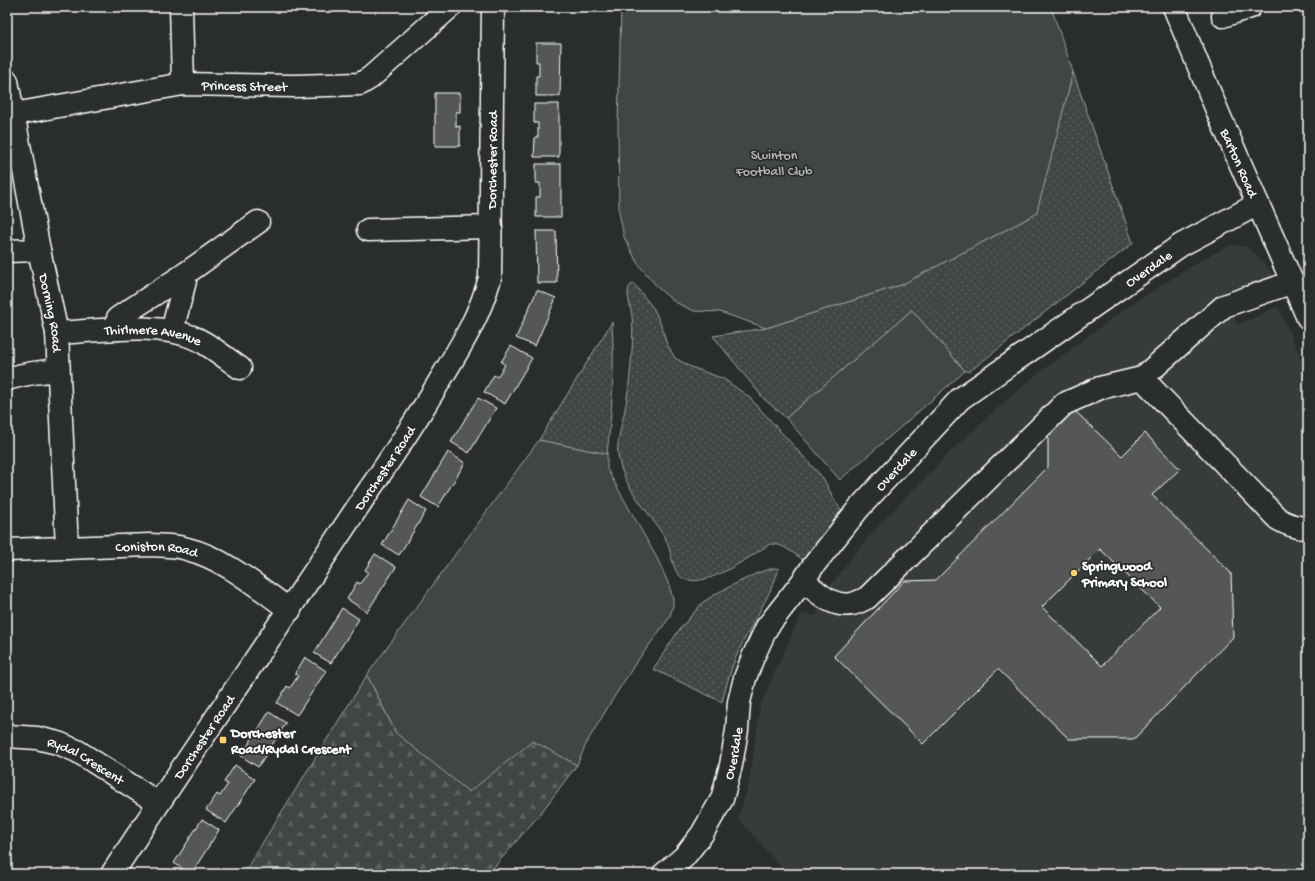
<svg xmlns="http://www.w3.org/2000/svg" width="1315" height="881" font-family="'Gochi Hand',sans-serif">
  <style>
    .built { fill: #373a3b }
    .grass { fill: url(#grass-dots); stroke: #a0a2a2 }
    .forest { fill: url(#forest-firs); stroke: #a0a2a2 }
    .green { fill: #414445; stroke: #a0a2a2 }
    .building { fill: #555758; stroke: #fff; fill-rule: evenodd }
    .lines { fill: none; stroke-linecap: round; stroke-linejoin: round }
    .minor-casing { stroke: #fff; stroke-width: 25 }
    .minor { stroke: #2a2d2e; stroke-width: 22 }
    .poi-dot { fill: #ffd166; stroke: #2a2d2e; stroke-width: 1.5 }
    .labels { text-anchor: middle; stroke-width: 3.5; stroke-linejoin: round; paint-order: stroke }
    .street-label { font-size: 14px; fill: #fff; stroke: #2a2d2e }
    .park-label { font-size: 14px; fill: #b3b4b5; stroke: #2a2d2e }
    .poi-label { font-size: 14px; font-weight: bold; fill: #fff; stroke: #2a2d2e; text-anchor: start }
  </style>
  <defs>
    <pattern id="grass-dots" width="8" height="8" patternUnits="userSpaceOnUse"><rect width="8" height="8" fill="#414445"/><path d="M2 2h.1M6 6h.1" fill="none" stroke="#5e6061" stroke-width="1.8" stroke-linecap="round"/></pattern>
    <pattern id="forest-firs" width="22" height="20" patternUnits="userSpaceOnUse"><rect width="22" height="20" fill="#414445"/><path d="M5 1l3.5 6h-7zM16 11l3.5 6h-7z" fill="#5e6061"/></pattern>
  </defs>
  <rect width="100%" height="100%" fill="#2a2d2e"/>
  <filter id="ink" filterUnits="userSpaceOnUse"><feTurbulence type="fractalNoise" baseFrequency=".025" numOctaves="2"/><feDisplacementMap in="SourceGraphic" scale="8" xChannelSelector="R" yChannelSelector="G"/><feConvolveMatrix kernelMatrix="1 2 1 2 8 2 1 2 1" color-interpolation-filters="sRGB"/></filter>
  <g filter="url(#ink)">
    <polygon class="built" points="1236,245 1246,247 1253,251 1274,275 1224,298 1238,325 1278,306 1308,375 1308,874 787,874 738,818 749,783 761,701 763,701 774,673 802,613 816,616 826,591 854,555 878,526 952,450 991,414 1036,375 1122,311 1174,277 1212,254 1229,246"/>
    <g class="grass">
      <polygon points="1073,72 1133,243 970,371 965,371 912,310 786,418 764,399 713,336 766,328 901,285 1036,214"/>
      <path d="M632,284H634L654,309L662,327L666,342L675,358L691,367L724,379L749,397L823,478L835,501L842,512L803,560C793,553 782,543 770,544C750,556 712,585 688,580C671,577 673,553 666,540C651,513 621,486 618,454C616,442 624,417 626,404C629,386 631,368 632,350C633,339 633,327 632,316C631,309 628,300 628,292C628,289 629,287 632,284Z"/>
      <path d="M612,322C615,367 612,410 607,454L539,440Z"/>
      <path d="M774,568L779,569C769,599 751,624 738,652C731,668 726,686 722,702L653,669L679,630L703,602L719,592L757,573Z"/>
    </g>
    <polygon class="forest" points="367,675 396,733 533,740 577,765 540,814 488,874 243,874"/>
    <g class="green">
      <polygon points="621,7 1051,7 1073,72 1043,189 1036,214 901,285 766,328 720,312 694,311 675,302 659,289 638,264 624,237 619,212 618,126"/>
      <polygon points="912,310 965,371 840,480 786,418"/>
      <polygon points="539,440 607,454 607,469 658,560 669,585 673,599 673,605 670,616 667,621 635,664 611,702 587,742 577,765 533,741 469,792 396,733 367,675"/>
    </g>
    <g class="building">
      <polygon points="536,43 561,43 560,96 536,96 536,76 539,76 539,62 536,62"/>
      <polygon points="435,93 460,93 460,112 456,112 456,127 460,126 460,146 435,146"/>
      <polygon points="534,104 559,104 559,157 534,157 535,137 538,137 538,123 534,123"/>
      <polygon points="536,164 561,164 561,217 536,217 536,197 540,197 540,183 536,183"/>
      <polygon points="536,231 556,231 557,283 537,283"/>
      <polygon points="537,290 556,298 535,346 516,338"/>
      <polygon points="511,346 532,358 505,404 484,392 494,375 497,377 505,365 501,362"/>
      <polygon points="478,398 496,408 469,453 451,442"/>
      <path d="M1074,410L1122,456L1145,433L1180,469L1152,495L1231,573L1233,637L1134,739H1069L998,669L923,744L834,656L904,581L936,580L1048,467V435ZM1100,549L1160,607L1102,666L1042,607Z"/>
      <polygon points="448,452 465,463 438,507 421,497"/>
      <polygon points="409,500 426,511 399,555 382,545"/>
      <polygon points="375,554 396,567 367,612 347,599 357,582 360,584 368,572 365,570"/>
      <polygon points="342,608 359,619 331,663 314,653"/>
      <polygon points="305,657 326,671 297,715 277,703 287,686 290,688 298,676 295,674"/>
      <polygon points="269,712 286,723 258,767 241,756"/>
      <polygon points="235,765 255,779 226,823 206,810 217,794 220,796 228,784 224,782"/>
      <polygon points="202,819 219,830 191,874 174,863"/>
      <polygon points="166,869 174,874 162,874"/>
    </g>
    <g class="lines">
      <defs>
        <g id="minor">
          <polyline points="181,7 183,84"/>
          <path id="s1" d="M1174,7L1219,115L1308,318"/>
          <polyline points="1223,16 1250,7"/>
          <path id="s2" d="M7,81L39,250L57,333L67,548"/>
          <path id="s3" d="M14,114L183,84L295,86L360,84L370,78L450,7"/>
          <polyline points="368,230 491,227"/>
          <polyline points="7,251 39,250"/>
          <polyline points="118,329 118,318 185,274 258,222"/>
          <polyline points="172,331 185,281 185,274"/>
          <path id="s4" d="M57,333C100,331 157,321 197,339C210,345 227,359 240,368"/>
          <path d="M1142,378L1278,519C1288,525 1296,528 1308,528"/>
          <path d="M7,379C24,374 40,371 57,371"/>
          <path id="s5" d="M7,550L150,545C163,546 175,545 187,549C224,558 259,588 290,610"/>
          <path d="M803,581C818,592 832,608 852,604C857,603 862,600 867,598L1064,404L1100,388L1142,378L1224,306L1293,282"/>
          <path id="s6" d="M7,736L37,738L58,743L77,751L158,803"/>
          <path id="s7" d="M112,874C195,747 281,623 365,496C392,457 418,418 442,377C462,344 479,317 490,278L493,7"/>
          <path id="s8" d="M664,874L684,857L702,834L722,799L731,765L737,730L739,702L745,678L753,657L767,627L803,581L813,566L859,508L960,399L1181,245L1258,204"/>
        </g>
      </defs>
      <use href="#minor" class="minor-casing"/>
      <use href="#minor" class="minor"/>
    </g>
  </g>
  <g class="poi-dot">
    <circle cx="1074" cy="573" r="4"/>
    <rect x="219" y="736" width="8" height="8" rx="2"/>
  </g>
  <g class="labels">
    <g class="street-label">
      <text dy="5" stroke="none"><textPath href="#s3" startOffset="233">Princess Street</textPath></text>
      <text dy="5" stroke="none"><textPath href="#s7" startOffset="825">Dorchester Road</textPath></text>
      <text dy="5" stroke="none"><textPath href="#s1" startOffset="169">Barton Road</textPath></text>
      <text dy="5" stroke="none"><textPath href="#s8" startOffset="803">Overdale</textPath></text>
      <text dy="5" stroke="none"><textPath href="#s2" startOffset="236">Dorning Road</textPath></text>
      <text dy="5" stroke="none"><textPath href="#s4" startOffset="97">Thirlmere Avenue</textPath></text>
      <text dy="5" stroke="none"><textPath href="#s7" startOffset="489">Dorchester Road</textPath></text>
      <text dy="5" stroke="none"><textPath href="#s8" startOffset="479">Overdale</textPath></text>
      <text dy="5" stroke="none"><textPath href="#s5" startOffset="150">Coniston Road</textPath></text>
      <text dy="5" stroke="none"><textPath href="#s7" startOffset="165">Dorchester Road</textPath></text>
      <text dy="5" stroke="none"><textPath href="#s8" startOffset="143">Overdale</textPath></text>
      <text dy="5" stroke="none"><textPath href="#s6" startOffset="84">Rydal Crescent</textPath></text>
    </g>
    <g class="park-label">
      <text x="774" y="159">Swinton<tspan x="774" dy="16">Football Club</tspan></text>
    </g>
    <g class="poi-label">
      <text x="1082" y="570">Springwood<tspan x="1082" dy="16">Primary School</tspan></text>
      <text x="231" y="737">Dorchester<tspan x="231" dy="16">Road/Rydal Crescent</tspan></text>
    </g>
  </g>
  <rect width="1315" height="881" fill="none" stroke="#2a2d2e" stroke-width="24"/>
  <rect x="12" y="12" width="1291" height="857" fill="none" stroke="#fff" stroke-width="1.5" filter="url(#ink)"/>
</svg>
